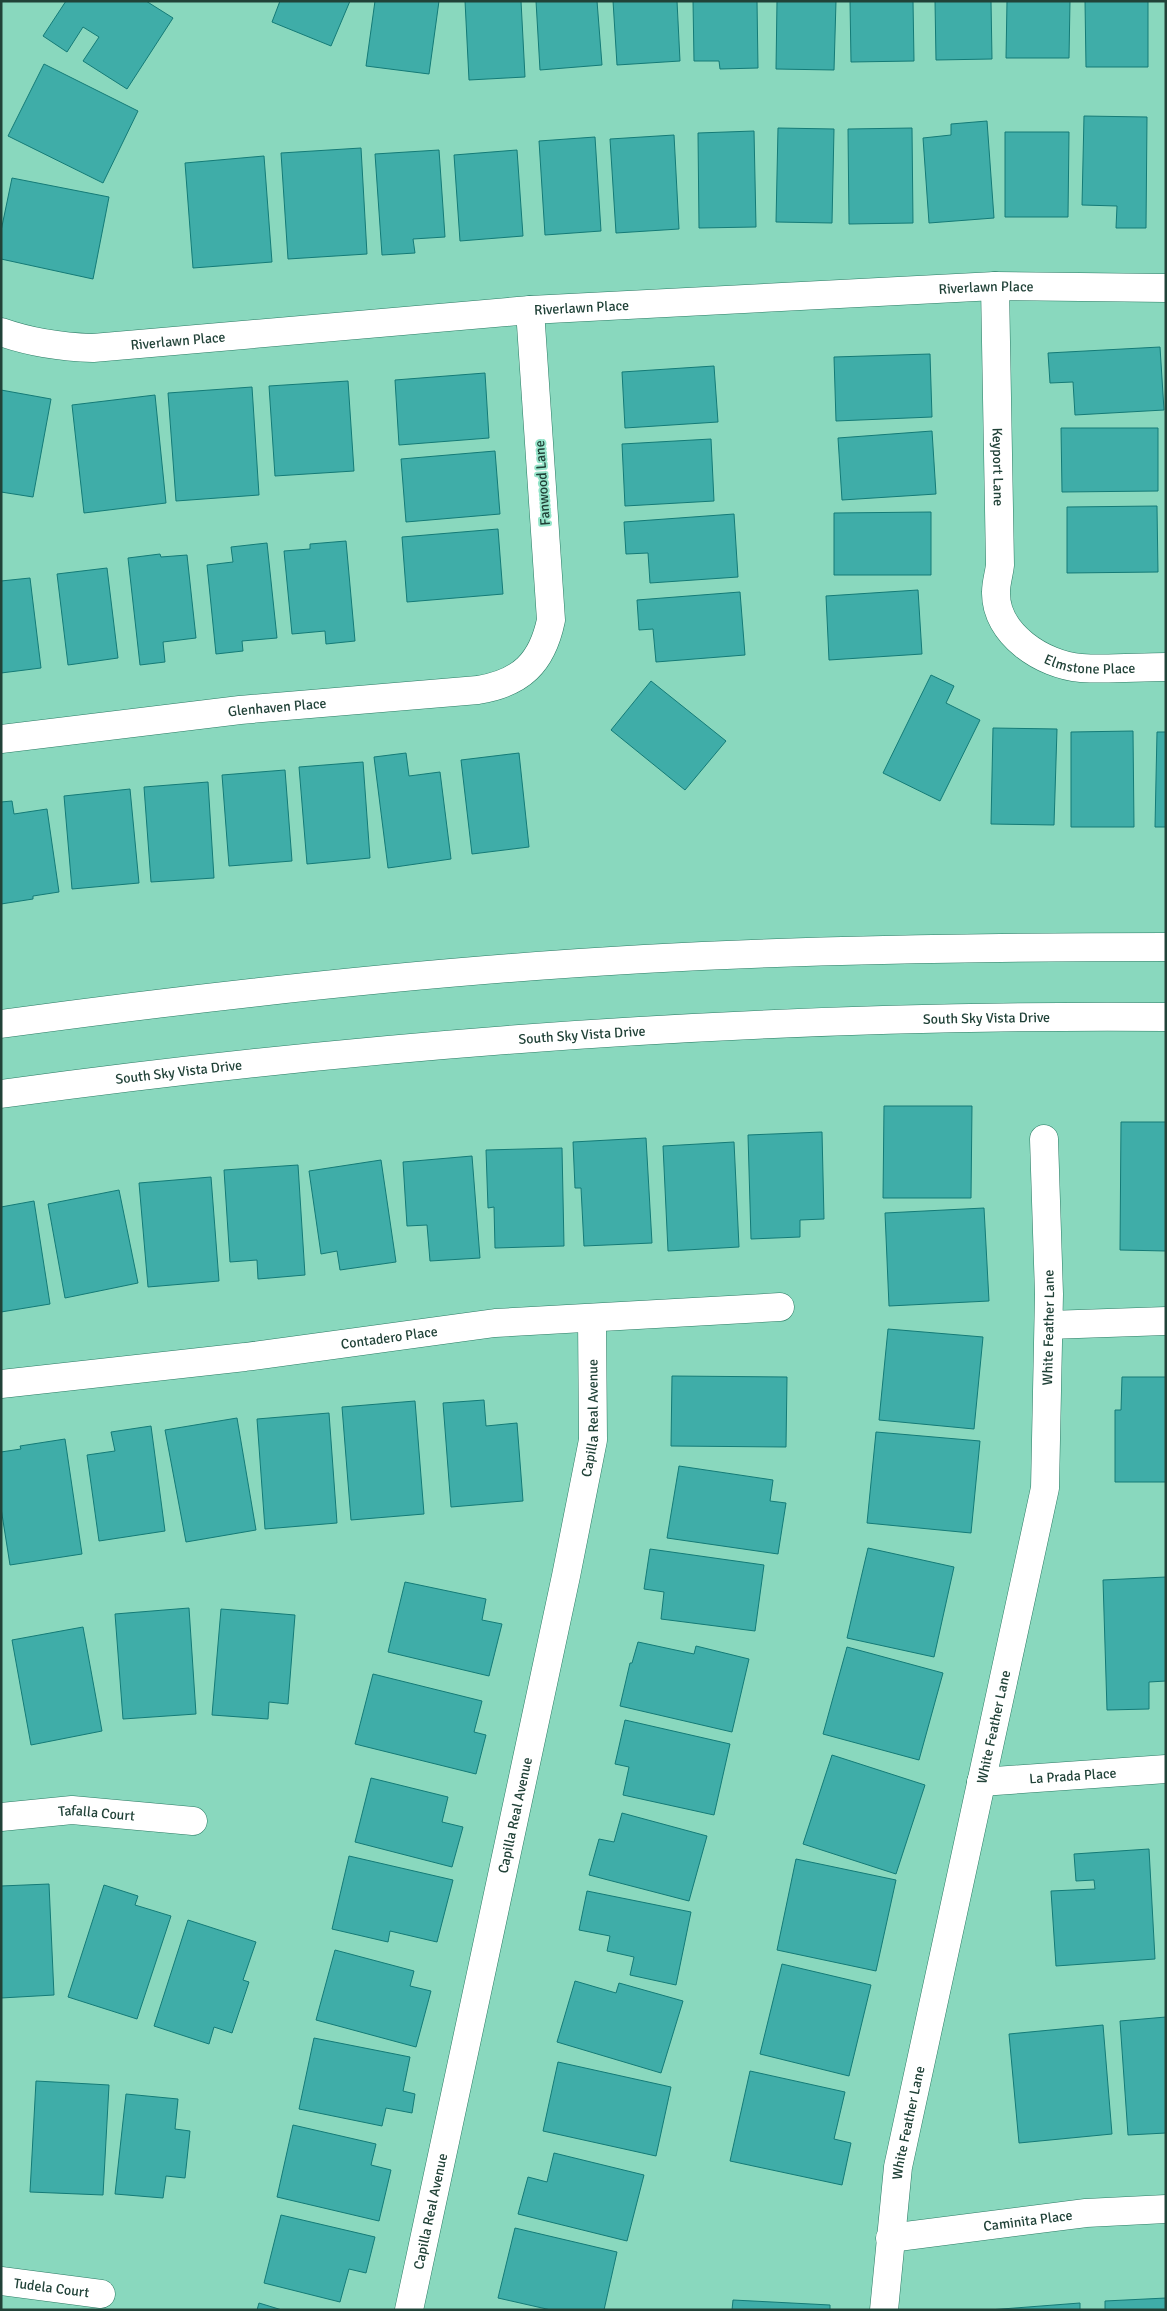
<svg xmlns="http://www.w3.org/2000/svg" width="1167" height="2311" font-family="Signika,sans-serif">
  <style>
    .building { fill: #3fada8; stroke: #147b77 }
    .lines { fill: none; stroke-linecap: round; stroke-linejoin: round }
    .street-casing { stroke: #2a7b64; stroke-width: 29 }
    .secondary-casing { stroke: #2a7b64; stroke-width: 29 }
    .street { stroke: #fff; stroke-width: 28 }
    .secondary { stroke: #fff; stroke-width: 28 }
    .labels { text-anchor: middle; stroke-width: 4; stroke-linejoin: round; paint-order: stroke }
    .street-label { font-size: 14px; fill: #214238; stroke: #96e5ca }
  </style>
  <rect width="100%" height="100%" fill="#89d8be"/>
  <g class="building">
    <polygon points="66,1 146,1 173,18 127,89 83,61 99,37 83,27 67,52 43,36"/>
    <polygon points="280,1 350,1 331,46 272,22"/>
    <polygon points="375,1 439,1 429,74 366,66"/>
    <polygon points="465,1 521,1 525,77 469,80"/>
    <polygon points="536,1 597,1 602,65 540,70"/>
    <polygon points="613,1 677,1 680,61 617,65"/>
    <polygon points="693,1 757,1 758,68 720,69 719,61 694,61"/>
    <polygon points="777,1 836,1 834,70 776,69"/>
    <polygon points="850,1 913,1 914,61 851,62"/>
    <polygon points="935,1 991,1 992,59 936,60"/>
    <polygon points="1007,1 1070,1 1069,58 1006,58"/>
    <polygon points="1085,1 1148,1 1148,67 1086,67"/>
    <polygon points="44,64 138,111 103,183 8,136"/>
    <polygon points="1084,116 1147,117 1146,228 1116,228 1117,206 1082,205"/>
    <polygon points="987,121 994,218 929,223 923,138 951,135 951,124"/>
    <polygon points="778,128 834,129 832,223 776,222"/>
    <polygon points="912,128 913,223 849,224 848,129"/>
    <polygon points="754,131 756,227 699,228 698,133"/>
    <polygon points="1005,132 1069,132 1068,217 1005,217"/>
    <polygon points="674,135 679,229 616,233 610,139"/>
    <polygon points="595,137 601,231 545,235 539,141"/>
    <polygon points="361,148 367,254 288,259 281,153"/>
    <polygon points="439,150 445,237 413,239 415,253 382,255 375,154"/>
    <polygon points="517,150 523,236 460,241 454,155"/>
    <polygon points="264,156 272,262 193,268 185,163"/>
    <polygon points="12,178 109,197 93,279 1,259 1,231"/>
    <polygon points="1160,347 1164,410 1075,415 1073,382 1050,383 1048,353"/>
    <polygon points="930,354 932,417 836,421 834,357"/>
    <polygon points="714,366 718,422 625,428 622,372"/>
    <polygon points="485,373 489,438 399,445 395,380"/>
    <polygon points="348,381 354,471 275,476 269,386"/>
    <polygon points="252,387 259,495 176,501 168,393"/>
    <polygon points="1,390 51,399 33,497 1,492"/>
    <polygon points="155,395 166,503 84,513 72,405"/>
    <polygon points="1061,428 1158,428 1158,491 1062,492"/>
    <polygon points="932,431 936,494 842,500 838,438"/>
    <polygon points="711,439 714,501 625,506 622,444"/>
    <polygon points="495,451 500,514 406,522 401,459"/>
    <polygon points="1157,506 1158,572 1067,573 1067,507"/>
    <polygon points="931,512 931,575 834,575 834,513"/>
    <polygon points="734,514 738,577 650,583 648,553 626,554 624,522"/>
    <polygon points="498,529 503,594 407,602 402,537"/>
    <polygon points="346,541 355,641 326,644 325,631 292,634 284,551 310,549 310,544"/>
    <polygon points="267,543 277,638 242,641 243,651 216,654 207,565 233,562 231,547"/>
    <polygon points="160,554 161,557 187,555 196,638 163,642 165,662 140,665 128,558"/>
    <polygon points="107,568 118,658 68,665 57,574"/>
    <polygon points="30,578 41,668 1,673 1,581"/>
    <polygon points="918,590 922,654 829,660 826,596"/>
    <polygon points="740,592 745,655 656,662 653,629 639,630 637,600"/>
    <polygon points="931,675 954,686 946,703 980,720 940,801 883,773"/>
    <polygon points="651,681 726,741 685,790 611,730"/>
    <polygon points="993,728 1057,729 1054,825 991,824"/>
    <polygon points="1133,731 1134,827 1071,827 1071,732"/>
    <polygon points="1157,732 1166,732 1166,827 1155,827"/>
    <polygon points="406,753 409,776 440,772 451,859 388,868 374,757"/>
    <polygon points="519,753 529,847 472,854 461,760"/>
    <polygon points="363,762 370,858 307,864 299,767"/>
    <polygon points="285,770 292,861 229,866 222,775"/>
    <polygon points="208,782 214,878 151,882 144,787"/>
    <polygon points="130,789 139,883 72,889 64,796"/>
    <polygon points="12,801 14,814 47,809 59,892 33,896 33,899 1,904 1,802"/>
    <polygon points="884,1106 972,1106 971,1198 883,1198"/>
    <polygon points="1121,1122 1166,1122 1166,1251 1120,1250"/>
    <polygon points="822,1132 824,1219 800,1220 800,1237 751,1239 748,1135"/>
    <polygon points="646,1138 652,1243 584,1246 581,1188 575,1188 573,1142"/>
    <polygon points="734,1142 739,1247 668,1251 663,1146"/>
    <polygon points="562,1148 564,1246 495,1248 494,1207 488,1208 486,1150"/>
    <polygon points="472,1156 480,1258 430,1261 427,1225 407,1226 403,1162"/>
    <polygon points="381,1160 396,1262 340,1270 337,1251 321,1254 309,1171"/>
    <polygon points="298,1165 305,1275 258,1279 257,1260 230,1262 224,1170"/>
    <polygon points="211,1177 219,1281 148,1287 139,1183"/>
    <polygon points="119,1190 138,1283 65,1298 48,1204"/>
    <polygon points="34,1201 50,1304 1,1312 1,1207"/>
    <polygon points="984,1208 989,1301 889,1306 885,1213"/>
    <polygon points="888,1329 983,1337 974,1429 879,1420"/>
    <polygon points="672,1376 787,1377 786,1447 671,1446"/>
    <polygon points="1122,1377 1166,1377 1166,1482 1115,1482 1115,1410 1121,1410"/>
    <polygon points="484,1400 486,1426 517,1423 523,1501 451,1507 443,1403"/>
    <polygon points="415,1401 424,1514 351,1520 342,1407"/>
    <polygon points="329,1413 337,1523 265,1529 257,1419"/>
    <polygon points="237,1418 256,1530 186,1542 165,1430"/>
    <polygon points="151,1426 165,1531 99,1541 87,1455 115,1451 111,1432"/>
    <polygon points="876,1432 980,1441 971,1533 867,1523"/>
    <polygon points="65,1439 82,1554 10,1565 1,1508 1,1452 21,1449 20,1446"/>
    <polygon points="679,1466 773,1480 770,1501 786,1503 778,1554 667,1538"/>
    <polygon points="868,1548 954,1567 934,1657 847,1638"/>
    <polygon points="650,1549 764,1565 755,1631 661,1619 664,1592 644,1589"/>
    <polygon points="1166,1577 1166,1681 1149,1682 1149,1709 1107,1710 1103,1580"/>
    <polygon points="405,1582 486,1599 482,1620 502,1624 489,1676 388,1652"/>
    <polygon points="189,1608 196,1714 123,1719 115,1614"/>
    <polygon points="221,1609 295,1615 288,1704 269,1702 268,1719 212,1715"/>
    <polygon points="83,1627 102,1731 31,1745 12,1640"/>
    <polygon points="638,1642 694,1654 696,1646 749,1659 732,1732 620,1706 630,1663 632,1663"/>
    <polygon points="847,1647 943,1673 919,1760 823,1734"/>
    <polygon points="373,1674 482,1701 474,1732 486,1735 476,1774 355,1744"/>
    <polygon points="625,1720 730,1744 714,1815 623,1795 629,1767 615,1764"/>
    <polygon points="832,1755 925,1785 896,1874 803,1844"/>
    <polygon points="371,1778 448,1797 442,1822 463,1827 452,1867 355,1842"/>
    <polygon points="622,1813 707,1836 689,1901 589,1875 599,1839 614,1842"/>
    <polygon points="1149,1849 1155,1959 1056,1966 1051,1891 1095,1889 1094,1880 1076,1881 1074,1854"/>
    <polygon points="349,1856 453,1880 437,1942 390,1931 388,1942 332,1929"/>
    <polygon points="796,1859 896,1880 876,1971 777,1950"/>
    <polygon points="49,1884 54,1995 1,1998 1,1886"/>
    <polygon points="104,1885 138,1896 135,1905 171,1916 137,2019 68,1997"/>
    <polygon points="587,1891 691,1912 676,1985 630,1975 634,1957 607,1951 610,1936 579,1930"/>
    <polygon points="188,1920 256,1942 243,1980 249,1982 232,2033 214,2027 209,2044 154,2026"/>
    <polygon points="335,1950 414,1971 410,1986 431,1991 416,2047 316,2020"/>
    <polygon points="782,1964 871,1985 849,2076 760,2054"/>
    <polygon points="575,1981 616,1993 619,1983 683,2001 661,2073 557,2042"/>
    <polygon points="1166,2017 1166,2133 1128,2135 1120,2021"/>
    <polygon points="1103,2025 1112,2134 1019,2143 1009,2034"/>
    <polygon points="314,2038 410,2057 403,2091 415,2094 412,2113 386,2108 382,2126 299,2109"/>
    <polygon points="558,2062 671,2087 656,2156 543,2131"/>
    <polygon points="750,2071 845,2092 834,2139 851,2143 842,2185 730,2161"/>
    <polygon points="36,2081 109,2085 103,2195 30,2192"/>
    <polygon points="126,2094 178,2099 175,2129 190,2131 185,2178 166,2176 163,2198 115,2194"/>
    <polygon points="293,2125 376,2144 371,2165 391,2170 379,2221 277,2197"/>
    <polygon points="554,2153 644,2175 627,2241 518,2214 528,2177 547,2182"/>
    <polygon points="281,2215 375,2237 366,2273 349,2269 340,2302 264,2283"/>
    <polygon points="515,2228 617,2252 604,2310 551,2310 498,2298"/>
    <polygon points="1166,2298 1166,2310 1105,2310 1105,2301"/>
    <polygon points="733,2300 830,2305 830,2310 732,2310"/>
    <polygon points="259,2303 282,2310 257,2310"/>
    <polygon points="1080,2303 1080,2310 989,2310"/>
  </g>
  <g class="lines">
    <defs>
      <g id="street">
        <path id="s1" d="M995,286L1000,565C999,574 996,583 996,592C995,634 1043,665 1081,668C1109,670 1138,667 1166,667"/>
        <path id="s2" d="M1,332C32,343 60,347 93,348L530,310L995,286L1166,288"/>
        <path id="s3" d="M1,739L240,710L478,690C521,683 542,663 551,620L530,310"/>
        <polyline points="1049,1325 1166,1321"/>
        <path id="s4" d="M1,1384L245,1357L495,1323L780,1307"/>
        <path id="s5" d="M981,1782L1166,1769"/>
        <path id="s6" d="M1,1817L72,1810L193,1821"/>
        <path id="s7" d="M890,2238L1086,2213L1166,2209"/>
        <path id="s8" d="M1,2281L101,2294"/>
        <path id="s9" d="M409,2310L566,1576L593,1440L592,1318"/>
        <path id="s10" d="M884,2310L898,2167L1045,1488L1049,1294L1044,1139"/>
      </g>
      <g id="secondary">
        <path d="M1,1024C214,995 429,971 644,959C817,949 992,947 1166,947"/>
        <path id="s11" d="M1,1094C388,1041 776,1014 1166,1017"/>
      </g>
    </defs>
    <use href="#street" class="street-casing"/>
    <use href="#secondary" class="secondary-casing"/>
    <use href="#street" class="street"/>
    <use href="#secondary" class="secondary"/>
  </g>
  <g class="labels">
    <g class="street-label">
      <text dy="5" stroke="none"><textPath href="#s2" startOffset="989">Riverlawn Place</textPath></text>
      <text dy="5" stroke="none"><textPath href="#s2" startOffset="584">Riverlawn Place</textPath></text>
      <text dy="5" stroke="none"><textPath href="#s2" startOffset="179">Riverlawn Place</textPath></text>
      <text dy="5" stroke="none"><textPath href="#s1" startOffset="181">Keyport Lane</textPath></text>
      <text transform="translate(542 483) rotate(-94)" y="5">Fanwood Lane</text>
      <text dy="5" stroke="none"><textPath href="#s1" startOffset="439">Elmstone Place</textPath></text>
      <text dy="5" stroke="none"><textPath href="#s3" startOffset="278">Glenhaven Place</textPath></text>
      <text dy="5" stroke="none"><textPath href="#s11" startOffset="989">South Sky Vista Drive</textPath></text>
      <text dy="5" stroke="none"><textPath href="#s11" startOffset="584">South Sky Vista Drive</textPath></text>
      <text dy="5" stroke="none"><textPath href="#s11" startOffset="179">South Sky Vista Drive</textPath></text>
      <text dy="5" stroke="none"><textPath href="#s10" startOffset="999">White Feather Lane</textPath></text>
      <text dy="5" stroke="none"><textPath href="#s4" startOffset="391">Contadero Place</textPath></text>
      <text dy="5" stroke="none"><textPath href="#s9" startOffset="911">Capilla Real Avenue</textPath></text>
      <text dy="5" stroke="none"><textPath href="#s10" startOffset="594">White Feather Lane</textPath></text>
      <text dy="5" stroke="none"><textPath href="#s5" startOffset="92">La Prada Place</textPath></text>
      <text dy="5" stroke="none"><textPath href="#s6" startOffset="96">Tafalla Court</textPath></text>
      <text dy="5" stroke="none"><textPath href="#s9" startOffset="506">Capilla Real Avenue</textPath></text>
      <text dy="5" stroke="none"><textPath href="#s10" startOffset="189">White Feather Lane</textPath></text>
      <text dy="5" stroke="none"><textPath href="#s9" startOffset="101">Capilla Real Avenue</textPath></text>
      <text dy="5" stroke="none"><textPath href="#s7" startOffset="139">Caminita Place</textPath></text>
      <text dy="5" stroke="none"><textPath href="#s8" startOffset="51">Tudela Court</textPath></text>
    </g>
  </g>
  <rect width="1167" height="2311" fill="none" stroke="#214238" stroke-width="5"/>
</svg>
